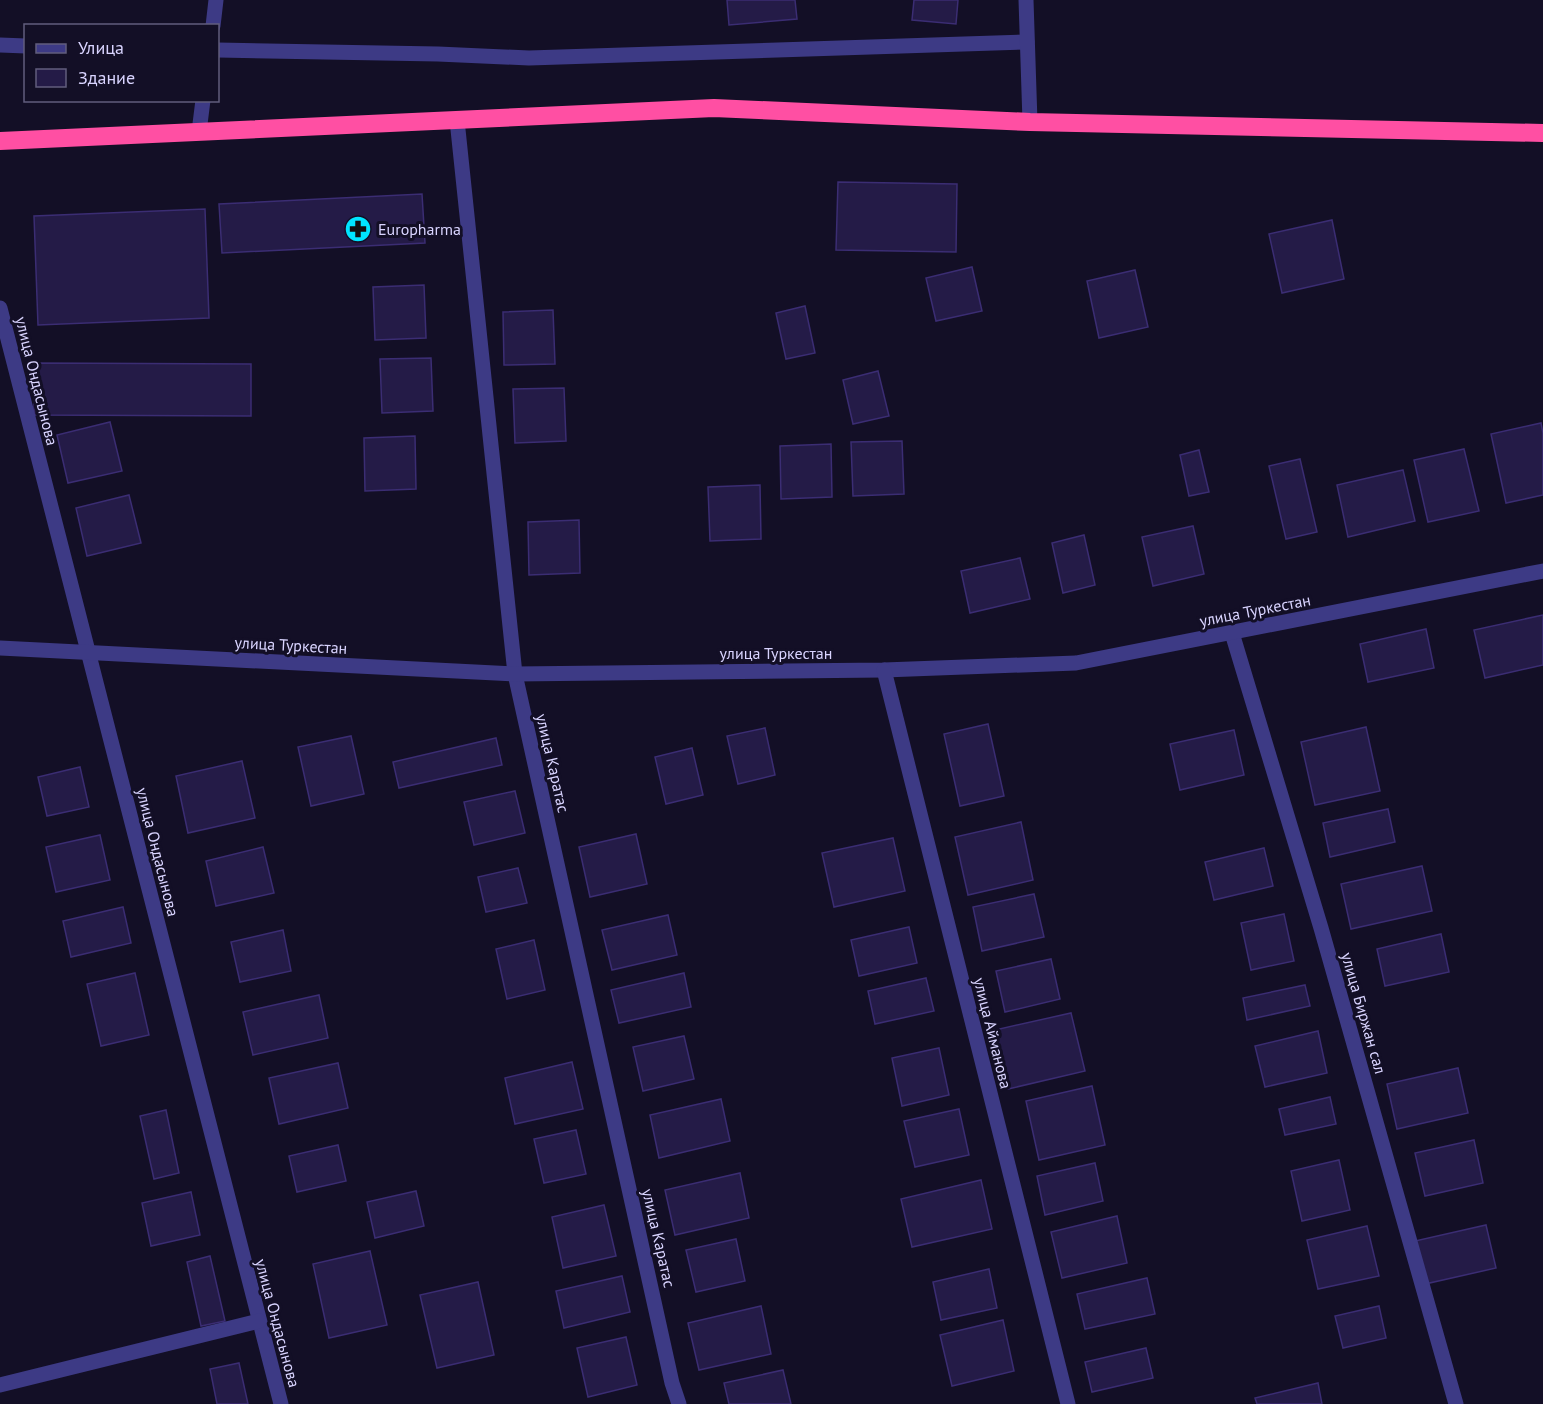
<svg xmlns="http://www.w3.org/2000/svg" width="1543" height="1404" font-family="'PT Sans',sans-serif">
  <style>
    .building { fill: #241b47; stroke: #3b2d73; stroke-width: 1.5 }
    .lines { fill: none; stroke-linecap: round; stroke-linejoin: round }
    .lane { stroke: #3d3a85; stroke-width: 15 }
    .street { stroke: #3d3a85; stroke-width: 15 }
    .highway { stroke: #ff4fa3; stroke-width: 18 }
    .labels { text-anchor: middle; stroke-width: 6; stroke-linejoin: round; paint-order: stroke }
    .poi-label { font-size: 16px; fill: #d9d4ff; stroke: #130f26; text-anchor: start }
    .street-label { font-size: 16px; fill: #d9d4ff; stroke: #130f26 }
  </style>
  <rect width="100%" height="100%" fill="#130f26"/>
  <g class="building">
    <polygon points="727,0 795,0 797,19 729,25"/>
    <polygon points="914,0 958,0 956,24 912,20"/>
    <polygon points="838,182 957,184 956,252 836,250"/>
    <polygon points="422,194 425,243 222,253 219,204"/>
    <polygon points="205,209 209,318 38,325 34,216"/>
    <polygon points="1332,220 1344,279 1282,293 1269,234"/>
    <polygon points="972,267 982,311 936,321 926,278"/>
    <polygon points="1135,270 1148,327 1099,338 1087,281"/>
    <polygon points="424,285 426,338 375,340 373,287"/>
    <polygon points="805,306 815,353 786,359 776,313"/>
    <polygon points="553,310 555,364 504,365 503,312"/>
    <polygon points="431,358 433,411 382,413 380,359"/>
    <polygon points="34,363 251,364 251,416 34,415"/>
    <polygon points="878,371 889,416 853,424 843,380"/>
    <polygon points="564,388 566,441 515,443 513,389"/>
    <polygon points="110,422 122,471 68,483 57,435"/>
    <polygon points="1541,423 1543,433 1543,495 1506,503 1491,434"/>
    <polygon points="415,436 416,489 365,491 364,438"/>
    <polygon points="902,441 904,494 853,496 851,442"/>
    <polygon points="831,444 832,497 781,499 780,446"/>
    <polygon points="1464,449 1479,511 1428,522 1414,460"/>
    <polygon points="1199,450 1209,492 1189,496 1180,455"/>
    <polygon points="1300,459 1317,532 1286,539 1269,466"/>
    <polygon points="1403,470 1415,521 1348,537 1337,485"/>
    <polygon points="760,485 761,539 710,541 708,487"/>
    <polygon points="129,495 141,543 87,556 76,508"/>
    <polygon points="579,520 580,573 529,575 528,522"/>
    <polygon points="1193,526 1204,574 1153,586 1142,537"/>
    <polygon points="1084,535 1095,585 1063,593 1052,543"/>
    <polygon points="1020,558 1030,599 970,613 961,571"/>
    <polygon points="1543,615 1543,665 1485,678 1474,630"/>
    <polygon points="1426,629 1434,668 1368,682 1360,644"/>
    <polygon points="988,724 1004,796 960,806 944,734"/>
    <polygon points="1366,727 1380,791 1315,805 1301,742"/>
    <polygon points="765,728 775,775 738,784 727,736"/>
    <polygon points="1234,730 1244,775 1180,790 1170,744"/>
    <polygon points="351,736 364,794 311,806 298,747"/>
    <polygon points="496,738 502,765 399,788 393,762"/>
    <polygon points="692,748 703,795 666,804 655,757"/>
    <polygon points="242,761 255,818 188,833 176,776"/>
    <polygon points="80,767 89,807 47,816 38,777"/>
    <polygon points="515,791 525,833 474,845 464,802"/>
    <polygon points="1388,809 1395,842 1330,857 1323,823"/>
    <polygon points="1021,822 1033,880 968,895 955,837"/>
    <polygon points="636,834 647,884 590,897 579,847"/>
    <polygon points="100,835 110,880 56,892 46,847"/>
    <polygon points="893,838 905,891 834,907 822,853"/>
    <polygon points="263,847 274,893 216,906 206,861"/>
    <polygon points="1264,848 1273,886 1214,900 1205,862"/>
    <polygon points="1422,866 1432,911 1351,929 1341,884"/>
    <polygon points="518,868 527,903 486,912 478,877"/>
    <polygon points="1034,894 1044,937 982,951 973,907"/>
    <polygon points="123,907 131,943 71,957 63,921"/>
    <polygon points="1284,914 1294,961 1251,970 1241,923"/>
    <polygon points="668,915 677,955 612,970 602,930"/>
    <polygon points="909,927 917,963 859,976 851,940"/>
    <polygon points="283,930 291,971 240,982 231,942"/>
    <polygon points="1441,934 1449,972 1385,986 1377,949"/>
    <polygon points="534,940 545,990 507,999 496,949"/>
    <polygon points="1051,959 1060,999 1005,1012 996,971"/>
    <polygon points="135,973 149,1035 101,1046 87,984"/>
    <polygon points="684,973 691,1007 619,1023 611,990"/>
    <polygon points="926,978 934,1011 875,1024 868,991"/>
    <polygon points="1305,985 1310,1006 1247,1020 1243,998"/>
    <polygon points="319,995 328,1038 253,1055 243,1012"/>
    <polygon points="1071,1013 1085,1071 1008,1089 995,1030"/>
    <polygon points="1318,1031 1327,1073 1265,1087 1255,1046"/>
    <polygon points="684,1036 694,1079 643,1091 633,1047"/>
    <polygon points="939,1048 949,1095 902,1106 892,1058"/>
    <polygon points="572,1062 583,1109 515,1124 505,1078"/>
    <polygon points="338,1063 348,1108 279,1124 269,1078"/>
    <polygon points="1458,1068 1468,1113 1397,1129 1387,1084"/>
    <polygon points="1092,1086 1105,1145 1039,1160 1026,1101"/>
    <polygon points="1330,1097 1336,1124 1285,1135 1279,1109"/>
    <polygon points="721,1099 730,1141 659,1158 650,1115"/>
    <polygon points="959,1109 969,1155 915,1167 904,1121"/>
    <polygon points="166,1110 179,1173 154,1179 140,1116"/>
    <polygon points="576,1130 586,1174 544,1183 534,1139"/>
    <polygon points="1474,1140 1483,1183 1425,1196 1415,1153"/>
    <polygon points="338,1145 346,1181 297,1192 289,1156"/>
    <polygon points="1339,1160 1350,1210 1302,1221 1291,1171"/>
    <polygon points="1095,1163 1103,1201 1045,1215 1037,1176"/>
    <polygon points="740,1173 749,1218 675,1235 665,1190"/>
    <polygon points="981,1180 992,1229 912,1247 901,1199"/>
    <polygon points="416,1191 424,1226 375,1238 367,1202"/>
    <polygon points="191,1192 200,1235 151,1246 142,1203"/>
    <polygon points="604,1205 616,1256 563,1268 552,1217"/>
    <polygon points="1117,1216 1127,1263 1062,1278 1051,1232"/>
    <polygon points="1486,1225 1496,1268 1425,1284 1415,1241"/>
    <polygon points="1367,1226 1379,1276 1318,1289 1307,1240"/>
    <polygon points="736,1239 745,1281 696,1292 686,1250"/>
    <polygon points="370,1251 387,1325 329,1338 313,1264"/>
    <polygon points="210,1256 225,1321 201,1326 187,1262"/>
    <polygon points="989,1269 997,1308 941,1320 933,1282"/>
    <polygon points="622,1276 630,1312 564,1328 556,1291"/>
    <polygon points="1147,1278 1155,1314 1085,1329 1077,1294"/>
    <polygon points="478,1282 494,1355 437,1368 420,1295"/>
    <polygon points="761,1306 771,1354 699,1370 688,1323"/>
    <polygon points="1379,1306 1386,1338 1343,1348 1335,1316"/>
    <polygon points="1003,1320 1014,1371 952,1386 940,1335"/>
    <polygon points="626,1337 637,1385 588,1397 577,1348"/>
    <polygon points="1146,1348 1153,1378 1092,1392 1085,1362"/>
    <polygon points="239,1363 248,1404 217,1404 210,1369"/>
    <polygon points="783,1370 791,1404 729,1404 724,1383"/>
    <polygon points="1318,1383 1322,1404 1257,1404 1255,1398"/>
  </g>
  <g class="lines">
    <g class="lane">
      <polyline points="0,45 26,46"/>
      <polyline points="218,50 438,54 529,58 1027,42"/>
    </g>
    <g class="street">
      <polyline points="1026,0 1030,122"/>
      <polyline points="213,26 216,0"/>
      <polyline points="457,120 515,674 672,1383 679,1404"/>
      <polyline points="199,132 203,100"/>
      <polyline points="0,308 281,1404"/>
      <polyline points="1232,633 1321,928 1456,1404"/>
      <polyline points="0,648 515,674 884,670 1076,663 1543,571"/>
      <polyline points="884,670 1068,1404"/>
      <polyline points="0,1385 259,1321"/>
    </g>
    <polyline class="highway" points="0,141 714,108 1030,122 1543,133"/>
  </g>
  <defs>
    <symbol id="pharmacy-disc" viewBox="-11 -11 22 22"><circle r="9.5" fill="#00e5ff" stroke="#130f26"/><path d="M-2-6h4v4h4v4h-4v4h-4v-4h-4v-4h4Z" fill="#111"/></symbol>
  </defs>
  <g fill-rule="evenodd">
    <use href="#pharmacy-disc" x="343" y="214" width="30" height="30"/>
  </g>
  <g class="labels">
    <g class="poi-label">
      <text x="378" y="235">Europharma</text>
    </g>
    <g class="street-label">
      <text transform="translate(37 381) rotate(76)" y="6">улица Ондасынова</text>
      <text transform="translate(1255 610) rotate(-11)" y="6">улица Туркестан</text>
      <text transform="translate(291 645) rotate(3)" y="6">улица Туркестан</text>
      <text x="776" y="659">улица Туркестан</text>
      <text transform="translate(553 763) rotate(77)" y="6">улица Каратас</text>
      <text transform="translate(158 852) rotate(76)" y="6">улица Ондасынова</text>
      <text transform="translate(1364 1013) rotate(74)" y="6">улица Биржан сал</text>
      <text transform="translate(993 1033) rotate(76)" y="6">улица Айманова</text>
      <text transform="translate(659 1238) rotate(77)" y="6">улица Каратас</text>
      <text transform="translate(278 1323) rotate(75)" y="6">улица Ондасынова</text>
    </g>
  </g>
  <rect x="24" y="24" width="195" height="78" fill="#130f26" stroke="#625e7d" stroke-width="1.5"/>
  <rect x="36" y="44" width="30" height="9" fill="#3d3a85" stroke="#625e7d" stroke-width="1.5"/>
  <text x="78" y="54" font-size="18" fill="#d9d4ff">Улица</text>
  <rect x="36" y="69" width="30" height="18" fill="#241b47" stroke="#625e7d" stroke-width="1.5"/>
  <text x="78" y="84" font-size="18" fill="#d9d4ff">Здание</text>
</svg>
